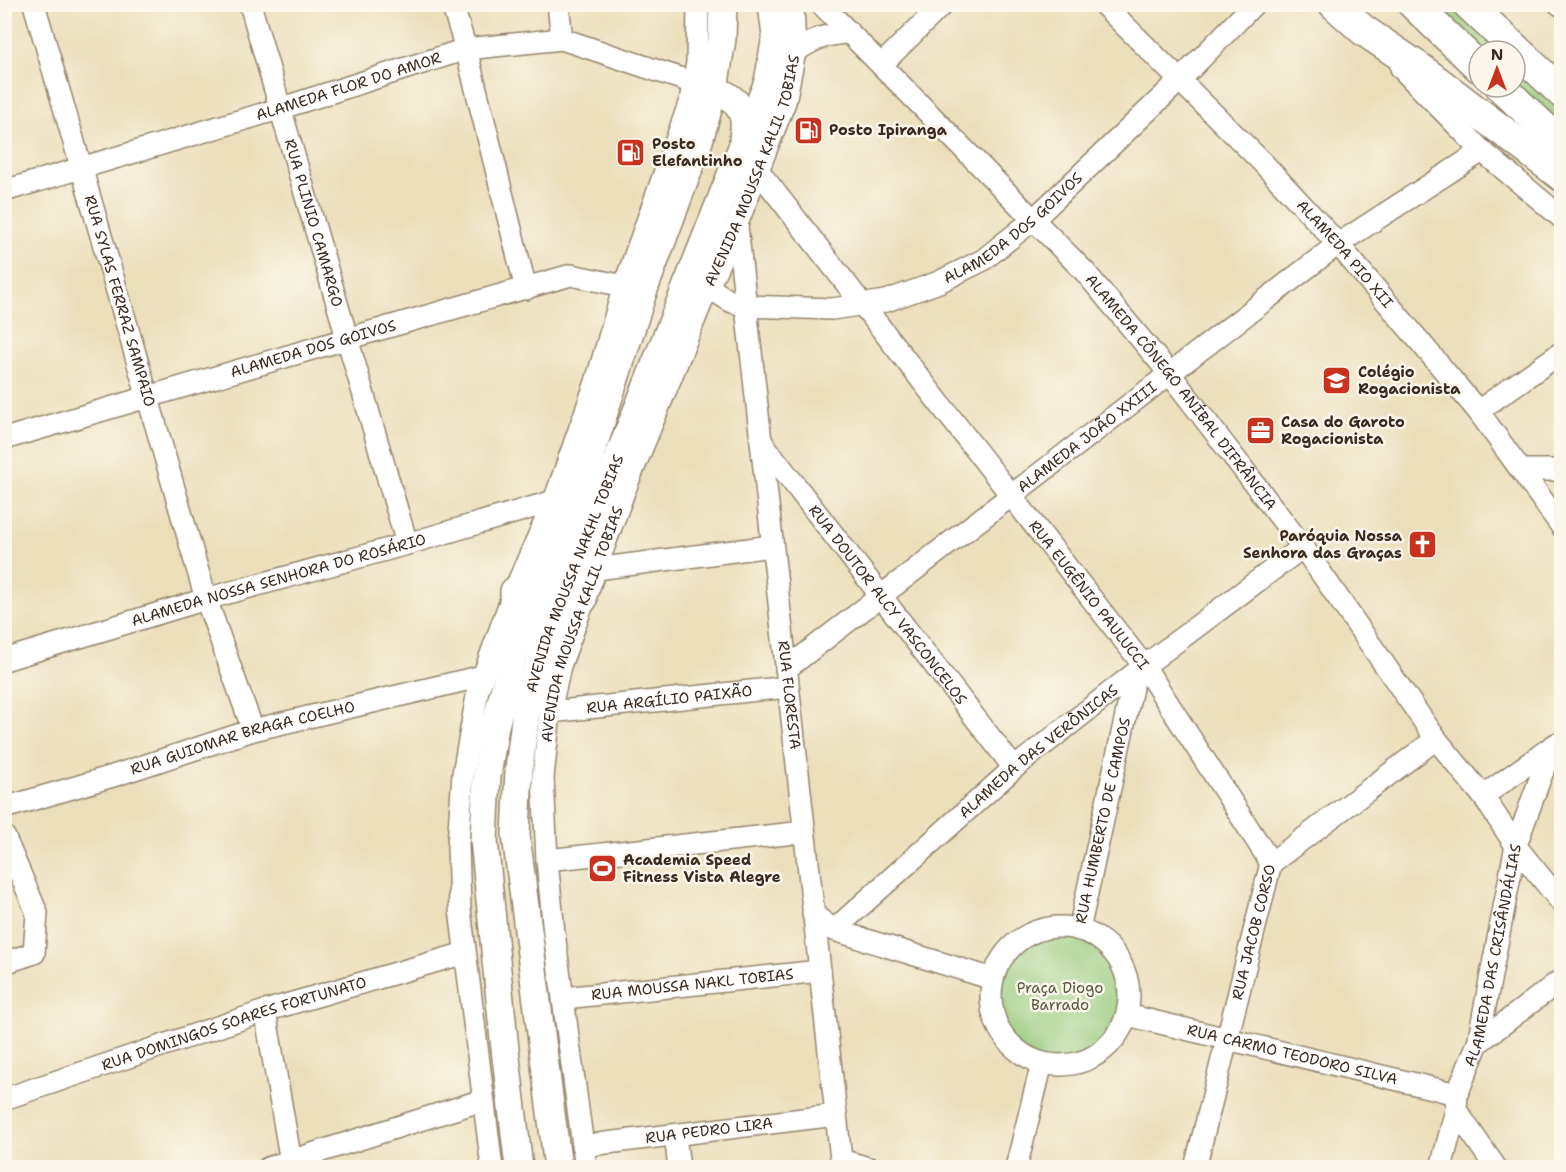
<svg xmlns="http://www.w3.org/2000/svg" width="1566" height="1172" font-family="'Shantell Sans',sans-serif">
  <style>
    .green { fill: #97ca7b; stroke: #697a4c; stroke-width: 1.5 }
    .lines { fill: none; stroke-linecap: round; stroke-linejoin: round }
    .minor-casing { stroke: #93846c; stroke-width: 24 }
    .major-casing { stroke: #93846c; stroke-width: 30 }
    .highway-casing { stroke: #93846c; stroke-width: 33 }
    .minor { stroke: #fff; stroke-width: 21 }
    .major { stroke: #fff; stroke-width: 27 }
    .highway { stroke: #fff; stroke-width: 30 }
    .labels { text-anchor: middle; stroke-width: 5; stroke-linejoin: round; paint-order: stroke }
    .street-label { font-size: 15px; fill: #3b2a1e; stroke: #fbf7ec }
    .poi-label { font-size: 15px; font-weight: bold; fill: #3b2a1e; stroke: #fbf7ec; text-anchor: start }
    .park-label { font-size: 15px; fill: #575a3a; stroke: #fbf7ec }
  </style>
  <rect width="100%" height="100%" fill="#fbf7ec"/>
  <filter id="ink" filterUnits="userSpaceOnUse"><feTurbulence type="fractalNoise" baseFrequency=".0167" numOctaves="2"/><feDisplacementMap in="SourceGraphic" scale="12" xChannelSelector="R" yChannelSelector="G"/><feConvolveMatrix kernelMatrix="1 2 1 2 8 2 1 2 1" color-interpolation-filters="sRGB"/></filter>
  <filter id="wash" filterUnits="userSpaceOnUse"><feTurbulence type="fractalNoise" baseFrequency=".008" numOctaves="4" result="noise"/><feDisplacementMap in="SourceGraphic" scale="24" xChannelSelector="R" yChannelSelector="G"/><feGaussianBlur stdDeviation="1.35" result="paint"/><feColorMatrix in="noise" values="0 0 0 0 0 0 0 0 0 0 0 0 0 0 0 0 0 1.4 0 .05"/><feComposite in="paint" operator="in"/></filter>
  <g filter="url(#wash)">
    <rect width="100%" height="100%" fill="#ebdfbb"/>
    <g class="green">
      <polygon points="1425,5 1455,5 1505,51 1479,51"/>
      <polygon points="1515,61 1561,104 1561,131 1515,87"/>
      <circle cx="1060" cy="996" r="66"/>
    </g>
  </g>
  <g filter="url(#ink)">
    <g class="lines">
      <defs>
        <g id="minor">
          <path id="s1" d="M34,4L206,599L253,730"/>
          <path id="s2" d="M250,4L407,544"/>
          <polyline points="452,4 466,49 526,289"/>
          <polyline points="558,4 562,39"/>
          <path id="s3" d="M821,4L1085,272L1170,374L1303,547L1436,739L1483,796L1518,849L1562,903"/>
          <path id="s4" d="M1103,4L1263,163L1338,244L1478,411L1562,527"/>
          <polyline points="1559,4 1562,6"/>
          <path d="M795,52C813,39 827,34 848,33"/>
          <polyline points="881,65 943,4"/>
          <polyline points="1401,68 1482,151 1562,218"/>
          <path id="s5" d="M757,169L1144,666L1271,863"/>
          <path id="s6" d="M4,191L282,108L466,49L562,39L694,83"/>
          <path id="s7" d="M737,226L842,1168"/>
          <path id="s8" d="M708,287L730,301L745,306L832,309L886,301L939,282L983,260L1033,220L1179,81L1254,4"/>
          <polyline points="1478,411 1562,352"/>
          <path id="s9" d="M4,439L346,339L571,275L624,286"/>
          <path id="s10" d="M761,441L1014,768"/>
          <polyline points="1521,470 1562,470"/>
          <polyline points="596,569 772,546"/>
          <path id="s11" d="M4,660L206,599L407,544L554,501"/>
          <path id="s12" d="M786,669L1338,244L1482,151"/>
          <path id="s13" d="M550,712L788,687"/>
          <polyline points="1483,796 1553,746"/>
          <path id="s14" d="M4,808L113,776L253,730L483,676"/>
          <polyline points="4,836 37,913 34,953 4,963"/>
          <polyline points="547,860 804,832"/>
          <path id="s15" d="M813,914L834,930L1014,768L1144,666L1303,547"/>
          <circle cx="1060" cy="996" r="69"/>
          <polyline points="834,930 993,979"/>
          <path id="s16" d="M1079,930L1135,674"/>
          <path id="s17" d="M564,998L820,971"/>
          <polyline points="265,1011 292,1168"/>
          <path id="s18" d="M1127,1015L1457,1094"/>
          <polyline points="1478,1043 1562,979"/>
          <path id="s19" d="M4,1099L265,1011L465,953"/>
          <polyline points="1456,1110 1496,1168"/>
          <polyline points="675,1135 679,1168"/>
          <path id="s20" d="M582,1146L836,1115"/>
          <polyline points="841,1160 869,1168"/>
          <polyline points="268,1168 483,1100"/>
          <polyline points="492,1168 460,909 458,844 463,774 478,690 514,591 554,501 596,382 624,286 690,101 697,63 698,4"/>
          <path id="s21" d="M586,1168L554,933L547,860L543,778L550,712L560,666L624,492L708,287L737,224L785,102L795,52L793,4"/>
          <polyline points="1016,1168 1042,1063"/>
          <path id="s22" d="M1195,1168L1271,863L1436,739"/>
          <path id="s23" d="M1441,1168L1456,1110L1457,1094L1478,1043L1516,845L1541,776L1556,744"/>
        </g>
        <g id="major">
          <path d="M694,83C715,89 741,96 744,120C745,126 743,133 743,139"/>
          <polyline points="514,591 514,634"/>
          <polyline points="555,629 583,600"/>
          <polyline points="519,1168 504,1040 484,840 487,776 495,726 514,653 587,465 643,292 698,144 714,89 722,39 723,4"/>
          <path id="s24" d="M558,1168L516,835L519,769L526,710L546,639L768,82L776,36L772,4"/>
        </g>
        <g id="highway">
          <polyline points="1334,4 1363,30 1421,69 1562,176"/>
          <polyline points="1413,4 1479,67"/>
          <polyline points="1468,4 1562,93"/>
          <polyline points="1501,87 1562,144"/>
        </g>
      </defs>
      <use href="#minor" class="minor-casing"/>
      <use href="#major" class="major-casing"/>
      <use href="#highway" class="highway-casing"/>
      <use href="#minor" class="minor"/>
      <use href="#major" class="major"/>
      <use href="#highway" class="highway"/>
    </g>
  </g>
  <defs>
    <symbol id="fuel-square" viewBox="-11 -11 22 22"><rect x="-9" y="-9" width="18" height="18" rx="4" fill="#c8321e" stroke="#fbf7ec"/><path d="M-5.5-6h7V0h2V4h1.3V-2.5L3-4.5l.8-.8L6-3V5H2.5V1h-1V6h-7ZM-4.2-4.7v3.2H.2V-4.7Z" fill="#fff"/></symbol>
    <symbol id="school-square" viewBox="-11 -11 22 22"><rect x="-9" y="-9" width="18" height="18" rx="4" fill="#c8321e" stroke="#fbf7ec"/><path d="M0-5L7-2L0 1L-7-2ZM-4 1L0 2.5L4 1V4Q0 6-4 4Z" fill="#fff"/></symbol>
    <symbol id="office-square" viewBox="-11 -11 22 22"><rect x="-9" y="-9" width="18" height="18" rx="4" fill="#c8321e" stroke="#fbf7ec"/><path d="M-6-3h4V-5.5h4V-3h4V5H-6ZM-1-4.5V-3h2v-1.5ZM-6 0V1H6V0Z" fill="#fff"/></symbol>
    <symbol id="church-square" viewBox="-11 -11 22 22"><rect x="-9" y="-9" width="18" height="18" rx="4" fill="#c8321e" stroke="#fbf7ec"/><path d="M-1.2-6h2.4v3.5h3.3v2.4h-3.3V6h-2.4V-.1h-3.3v-2.4h3.3Z" fill="#fff"/></symbol>
    <symbol id="stadium-square" viewBox="-11 -11 22 22"><rect x="-9" y="-9" width="18" height="18" rx="4" fill="#c8321e" stroke="#fbf7ec"/><path d="M0-5a6.5 5 0 1 0 0 10a6.5 5 0 1 0 0-10ZM-3.5-1.8h7v3.6h-7Z" fill="#fff"/></symbol>
  </defs>
  <g fill-rule="evenodd">
    <use href="#fuel-square" x="792" y="114" width="33" height="33"/>
    <use href="#fuel-square" x="614" y="136" width="33" height="33"/>
    <use href="#school-square" x="1320" y="364" width="33" height="33"/>
    <use href="#office-square" x="1244" y="414" width="33" height="33"/>
    <use href="#church-square" x="1406" y="528" width="33" height="33"/>
    <use href="#stadium-square" x="586" y="852" width="33" height="33"/>
  </g>
  <g class="labels">
    <g class="street-label">
      <text dy="5" stroke="none"><textPath href="#s6" startOffset="360">ALAMEDA FLOR DO AMOR</textPath></text>
      <text dy="5" stroke="none"><textPath href="#s21" startOffset="1038">AVENIDA MOUSSA KALIL TOBIAS</textPath></text>
      <text dy="5" stroke="none"><textPath href="#s2" startOffset="228">RUA PLINIO CAMARGO</textPath></text>
      <text dy="5" stroke="none"><textPath href="#s8" startOffset="332">ALAMEDA DOS GOIVOS</textPath></text>
      <text dy="5" stroke="none"><textPath href="#s4" startOffset="348">ALAMEDA PIO XII</textPath></text>
      <text dy="5" stroke="none"><textPath href="#s1" startOffset="309">RUA SYLAS FERRAZ SAMPAIO</textPath></text>
      <text dy="5" stroke="none"><textPath href="#s9" startOffset="322">ALAMEDA DOS GOIVOS</textPath></text>
      <text dy="5" stroke="none"><textPath href="#s3" startOffset="530">ALAMEDA CÔNEGO ANÍBAL DIFRÂNCIA</textPath></text>
      <text dy="5" stroke="none"><textPath href="#s12" startOffset="380">ALAMEDA JOÃO XXIII</textPath></text>
      <text dy="5" stroke="none"><textPath href="#s24" startOffset="606">AVENIDA MOUSSA NAKHL TOBIAS</textPath></text>
      <text dy="5" stroke="none"><textPath href="#s11" startOffset="286">ALAMEDA NOSSA SENHORA DO ROSÁRIO</textPath></text>
      <text dy="5" stroke="none"><textPath href="#s5" startOffset="540">RUA EUGÊNIO PAULUCCI</textPath></text>
      <text dy="5" stroke="none"><textPath href="#s10" startOffset="207">RUA DOUTOR ALCY VASCONCELOS</textPath></text>
      <text dy="5" stroke="none"><textPath href="#s21" startOffset="552">AVENIDA MOUSSA KALIL TOBIAS</textPath></text>
      <text dy="5" stroke="none"><textPath href="#s7" startOffset="472">RUA FLORESTA</textPath></text>
      <text dy="5" stroke="none"><textPath href="#s13" startOffset="120">RUA ARGÍLIO PAIXÃO</textPath></text>
      <text dy="5" stroke="none"><textPath href="#s14" startOffset="249">RUA GUIOMAR BRAGA COELHO</textPath></text>
      <text dy="5" stroke="none"><textPath href="#s15" startOffset="298">ALAMEDA DAS VERÔNICAS</textPath></text>
      <text dy="5" stroke="none"><textPath href="#s16" startOffset="112">RUA HUMBERTO DE CAMPOS</textPath></text>
      <text dy="5" stroke="none"><textPath href="#s22" startOffset="243">RUA JACOB CORSO</textPath></text>
      <text dy="5" stroke="none"><textPath href="#s23" startOffset="220">ALAMEDA DAS CRISÂNDÁLIAS</textPath></text>
      <text dy="5" stroke="none"><textPath href="#s17" startOffset="129">RUA MOUSSA NAKL TOBIAS</textPath></text>
      <text dy="5" stroke="none"><textPath href="#s19" startOffset="242">RUA DOMINGOS SOARES FORTUNATO</textPath></text>
      <text dy="5" stroke="none"><textPath href="#s18" startOffset="170">RUA CARMO TEODORO SILVA</textPath></text>
      <text dy="5" stroke="none"><textPath href="#s20" startOffset="128">RUA PEDRO LIRA</textPath></text>
    </g>
    <g class="poi-label">
      <text x="829" y="135">Posto Ipiranga</text>
      <text x="652" y="149">Posto<tspan x="652" dy="17">Elefantinho</tspan></text>
      <text x="1358" y="377">Colégio<tspan x="1358" dy="17">Rogacionista</tspan></text>
      <text x="1281" y="427">Casa do Garoto<tspan x="1281" dy="17">Rogacionista</tspan></text>
      <text x="1402" y="541" text-anchor="end">Paróquia Nossa<tspan x="1402" dy="17">Senhora das Graças</tspan></text>
      <text x="623" y="865">Academia Speed<tspan x="623" dy="17">Fitness Vista Alegre</tspan></text>
    </g>
    <g class="park-label">
      <text x="1060" y="993">Praça Diogo<tspan x="1060" dy="17">Barrado</tspan></text>
    </g>
  </g>
  <rect width="1566" height="1172" fill="none" stroke="#fbf7ec" stroke-width="24"/>
  <g transform="translate(1497 69)"><circle r="28" fill="#fbf7ec" stroke="#aea59a" stroke-width="1.5"/>
  <path d="M0-4.5L10 22L0 15L-10 22Z" fill="#c8321e"/>
  <text y="-9" font-size="16" font-weight="bold" text-anchor="middle" fill="#3b2a1e">N</text>
  </g>
</svg>
